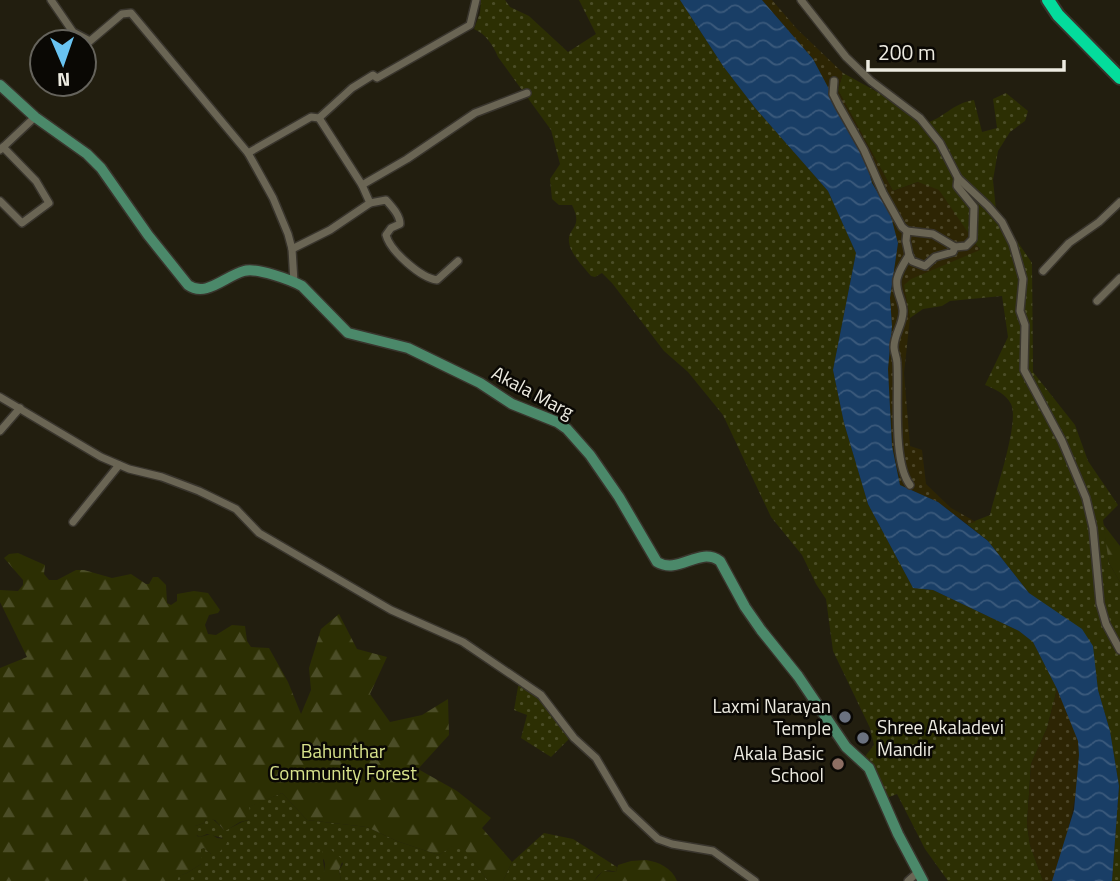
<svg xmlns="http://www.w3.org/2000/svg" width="1120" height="881" font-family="'Titillium Web',sans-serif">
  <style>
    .grass { fill: url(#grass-dots) }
    .forest { fill: url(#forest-firs) }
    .sand { fill: url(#sand-dots) }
    .water { fill: url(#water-waves) }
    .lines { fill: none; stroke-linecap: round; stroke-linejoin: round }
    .street-casing { stroke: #39352d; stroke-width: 10 }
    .secondary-casing { stroke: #39352d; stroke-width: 13 }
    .highway-casing { stroke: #39352d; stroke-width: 16 }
    .street { stroke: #6a6554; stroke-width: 7 }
    .secondary { stroke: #4b896a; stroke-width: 10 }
    .highway { stroke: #04dc9c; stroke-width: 12 }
    .worship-dot { fill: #6b7280; stroke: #0a0804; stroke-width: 2.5 }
    .education-dot { fill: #8d6e63; stroke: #0a0804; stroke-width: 2.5 }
    .labels { text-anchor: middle; stroke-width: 5; stroke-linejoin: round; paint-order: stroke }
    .street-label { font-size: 19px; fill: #edebe1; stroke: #0a0804 }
    .poi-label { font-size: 19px; fill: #edebe1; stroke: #0a0804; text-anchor: end }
    .park-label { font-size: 19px; fill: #d9e38c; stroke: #0a0804 }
  </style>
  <defs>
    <pattern id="grass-dots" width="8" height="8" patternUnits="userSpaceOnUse" patternTransform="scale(1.75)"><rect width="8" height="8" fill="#2c2f03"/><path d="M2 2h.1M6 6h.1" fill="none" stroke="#4b4d27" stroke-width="1.8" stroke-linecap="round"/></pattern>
    <pattern id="forest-firs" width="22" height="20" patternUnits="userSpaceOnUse" patternTransform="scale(1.75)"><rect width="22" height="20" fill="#2c2f03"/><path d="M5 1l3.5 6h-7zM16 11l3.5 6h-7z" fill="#4b4d27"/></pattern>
    <pattern id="sand-dots" width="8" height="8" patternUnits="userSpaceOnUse" patternTransform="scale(1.75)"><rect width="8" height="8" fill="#2d2504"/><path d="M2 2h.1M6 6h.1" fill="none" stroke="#4c4528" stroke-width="1.8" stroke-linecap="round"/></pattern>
    <pattern id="water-waves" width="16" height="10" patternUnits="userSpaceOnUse" patternTransform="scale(1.75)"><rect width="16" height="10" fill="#193e66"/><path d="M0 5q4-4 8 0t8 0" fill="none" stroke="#3b5a7c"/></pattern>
  </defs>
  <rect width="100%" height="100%" fill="#221e0f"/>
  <g class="grass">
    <path d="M481,0H505L510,7L529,16L568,52L596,34L579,0H680L723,66L756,109L828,191L856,253L833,370L844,423L868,504L913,588L933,590L1019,631L1033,642L1057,689L1047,728L1031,764L1027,824L1030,845L1043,881H948L925,849L897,794L884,799L863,759L874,745L870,728L833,651L826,599L816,584L802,555L771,517L723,415L688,372L664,351L612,283L602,273L595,277L591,276C584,267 570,254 569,242C567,227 584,229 572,205H559L552,199L550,179L560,164L551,130L498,57C493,45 486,34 474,29L480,13Z"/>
    <path d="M843,73L883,95L924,124C944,118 953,103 974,100L982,132L997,128L993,99L1006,93L1028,111L1025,121L1010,132L998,151L993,180L996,210L1032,263L1033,372L1075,425L1088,461L1118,505L1103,520L1109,563L1120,582V881H1112L1119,786L1110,731L1098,690L1096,672L1050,609L1029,593L988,541L967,524L990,515C995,492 1020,422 1011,404C1006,394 995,389 985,385L1008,337L1002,296L950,301L942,306L923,309L910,318L903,285L910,279L980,249L918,182L893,191L838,90Z"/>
    <polygon points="519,681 546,705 570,738 551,757 521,738 527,715 514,710"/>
    <path d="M282,793L307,820L367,827L397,841L439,855L459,841L488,881H341L339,870L343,864C340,857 334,855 331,849L323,860L325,875L323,881H177L178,876L187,873L201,864V849L204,848L211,854L223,838L207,834L200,837L195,834V826L204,823L207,818C215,818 218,825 224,830C234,828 240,821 249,820L248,807Z"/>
    <path d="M544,833L573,839L617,867L616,872C605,868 600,872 594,881H503L512,862Z"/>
  </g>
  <g class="forest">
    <polygon points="1103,524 1120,546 1120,582 1109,563"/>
    <polygon points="18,553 45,565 44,574 49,580 57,580 76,570 84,570 112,578 131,574 146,584 149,584 153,577 158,577 166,585 167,603 171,605 177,601 177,594 194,591 208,593 220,610 218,613 209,615 205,625 208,634 216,635 232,625 245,626 247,641 251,647 269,648 288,682 301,714 311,690 309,668 321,629 339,614 357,649 387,657 370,694 390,722 422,715 448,699 449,735 418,769 457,791 491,818 482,828 512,862 503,881 488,881 459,842 439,855 397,841 367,827 307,820 282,793 249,807 252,819 240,822 227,830 224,830 215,820 206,819 204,823 195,826 197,836 200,837 211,834 217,838 227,839 227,843 217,855 211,854 204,848 201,849 201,864 187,873 179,876 177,881 0,881 0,668 27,657 0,602 0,590 18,591 23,585 23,580 4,558 9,554"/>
    <polygon points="328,847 343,860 339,870 341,881 323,881 325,864 322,852"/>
    <path d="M646,860C659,862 672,868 677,881H594L603,871L616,872L618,865L631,861Z"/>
  </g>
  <g class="sand">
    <polygon points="762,0 772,0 797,29 843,73 838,90 893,191 918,182 939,190 980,250 911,279 904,285 910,318 904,373 910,446 922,450 926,484 951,508 976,522 967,524 938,502 900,485 892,446 888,369 892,326 890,298 898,243 893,226 887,207 872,183 867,164 813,59"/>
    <path d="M1057,689C1063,705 1073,722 1078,739C1086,769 1064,852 1052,881H1043L1030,845L1027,824L1031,764L1047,728Z"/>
  </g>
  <polygon class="water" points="680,0 762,0 813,59 854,136 867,164 872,183 890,213 898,243 890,298 892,326 888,369 892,446 900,485 938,502 988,541 1029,593 1082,629 1093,646 1098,690 1110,731 1119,786 1112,881 1052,881 1074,810 1079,755 1078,741 1057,689 1033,642 1019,631 933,590 913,588 868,504 844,423 833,370 856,253 828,191 756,109 723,66"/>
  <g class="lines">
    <defs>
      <g id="street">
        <polyline points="51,0 73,32 90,41 122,14 131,13 248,153 273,198 288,234 292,249 294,282"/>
        <polyline points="801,0 846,57 871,81 920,118 940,143 958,178 988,206 1002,222 1013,244 1023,279 1020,311 1025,325 1024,370 1062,441 1086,498 1093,528 1100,603 1106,624 1120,650"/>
        <polyline points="834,81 833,94 839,106 864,150 883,193 902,227 907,231 933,234 955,247 966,246 973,239 974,207 957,186 958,178"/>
        <polyline points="319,118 362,185"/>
        <polyline points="0,150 35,117"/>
        <polyline points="248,153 311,117 319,118 352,88 373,75 377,78 470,25 476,0"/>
        <polyline points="0,201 22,223 49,203 36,181 3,147"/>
        <path d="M370,203L386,200C392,207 400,215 400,224L391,228L386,235C390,251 421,278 437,280L458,261"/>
        <path d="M907,231L906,241L909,255C904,263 899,270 897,279C895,291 902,299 903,310C904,323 894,334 894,347C894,352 897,358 897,363C899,393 892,462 910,485"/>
        <polyline points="292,249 330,230 370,203 362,185 407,159 475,113 527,93"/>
        <polyline points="909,255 912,261 925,266 935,257 953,252 955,247"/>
        <polyline points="1043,271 1069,243 1099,222 1120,202"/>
        <polyline points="1097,301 1120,278"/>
        <polyline points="0,397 101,457 129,469 162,477 199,491 236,509 259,533 391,610 463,642 541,695 574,738 596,758 626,809 658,839 672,844 713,851 755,881"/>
        <polyline points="0,431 20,408"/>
        <polyline points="73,522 119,465"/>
        <polyline points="908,881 918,872"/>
      </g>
      <path id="secondary" d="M0,85L35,117L87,154L101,168L148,235L188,285C206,298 225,276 244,271C256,267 291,280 302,286L348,333L408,348L480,383L512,404L557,422L567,429L590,455L619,497L657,562C679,575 699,546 720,561L745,607L761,630L798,676L846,747L869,768L898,834L923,881"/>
      <polyline id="highway" points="1048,0 1058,15 1120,78"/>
    </defs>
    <use href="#street" class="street-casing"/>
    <use href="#secondary" class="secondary-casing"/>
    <use href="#highway" class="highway-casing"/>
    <use href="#street" class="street"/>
    <use href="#secondary" class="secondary"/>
    <use href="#highway" class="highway"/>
  </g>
  <g class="worship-dot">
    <circle cx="845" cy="717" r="7"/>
    <circle cx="863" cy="738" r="7"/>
  </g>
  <circle class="education-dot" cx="838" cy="764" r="7"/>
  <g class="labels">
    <g class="street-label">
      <text transform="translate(533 392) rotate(28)" y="7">Akala Marg</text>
    </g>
    <g class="poi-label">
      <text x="831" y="713">Laxmi Narayan<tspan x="831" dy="22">Temple</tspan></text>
      <text x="877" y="734" text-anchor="start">Shree Akaladevi<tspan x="877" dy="22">Mandir</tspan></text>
      <text x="824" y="760">Akala Basic<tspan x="824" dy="22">School</tspan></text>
    </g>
    <g class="park-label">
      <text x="343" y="758">Bahunthar<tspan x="343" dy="22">Community Forest</tspan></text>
    </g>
  </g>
  <g transform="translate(63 63) rotate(178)"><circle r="33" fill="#0a0804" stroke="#65635c" stroke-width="2"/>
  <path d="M0-5L12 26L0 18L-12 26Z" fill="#69c3f1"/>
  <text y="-10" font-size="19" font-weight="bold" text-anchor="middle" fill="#edebe1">N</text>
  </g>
  <path d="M868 60v10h196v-10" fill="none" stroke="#edebe1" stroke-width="3.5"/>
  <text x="878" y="60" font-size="21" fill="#edebe1" stroke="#0a0804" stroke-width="5" paint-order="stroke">200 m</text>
</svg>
